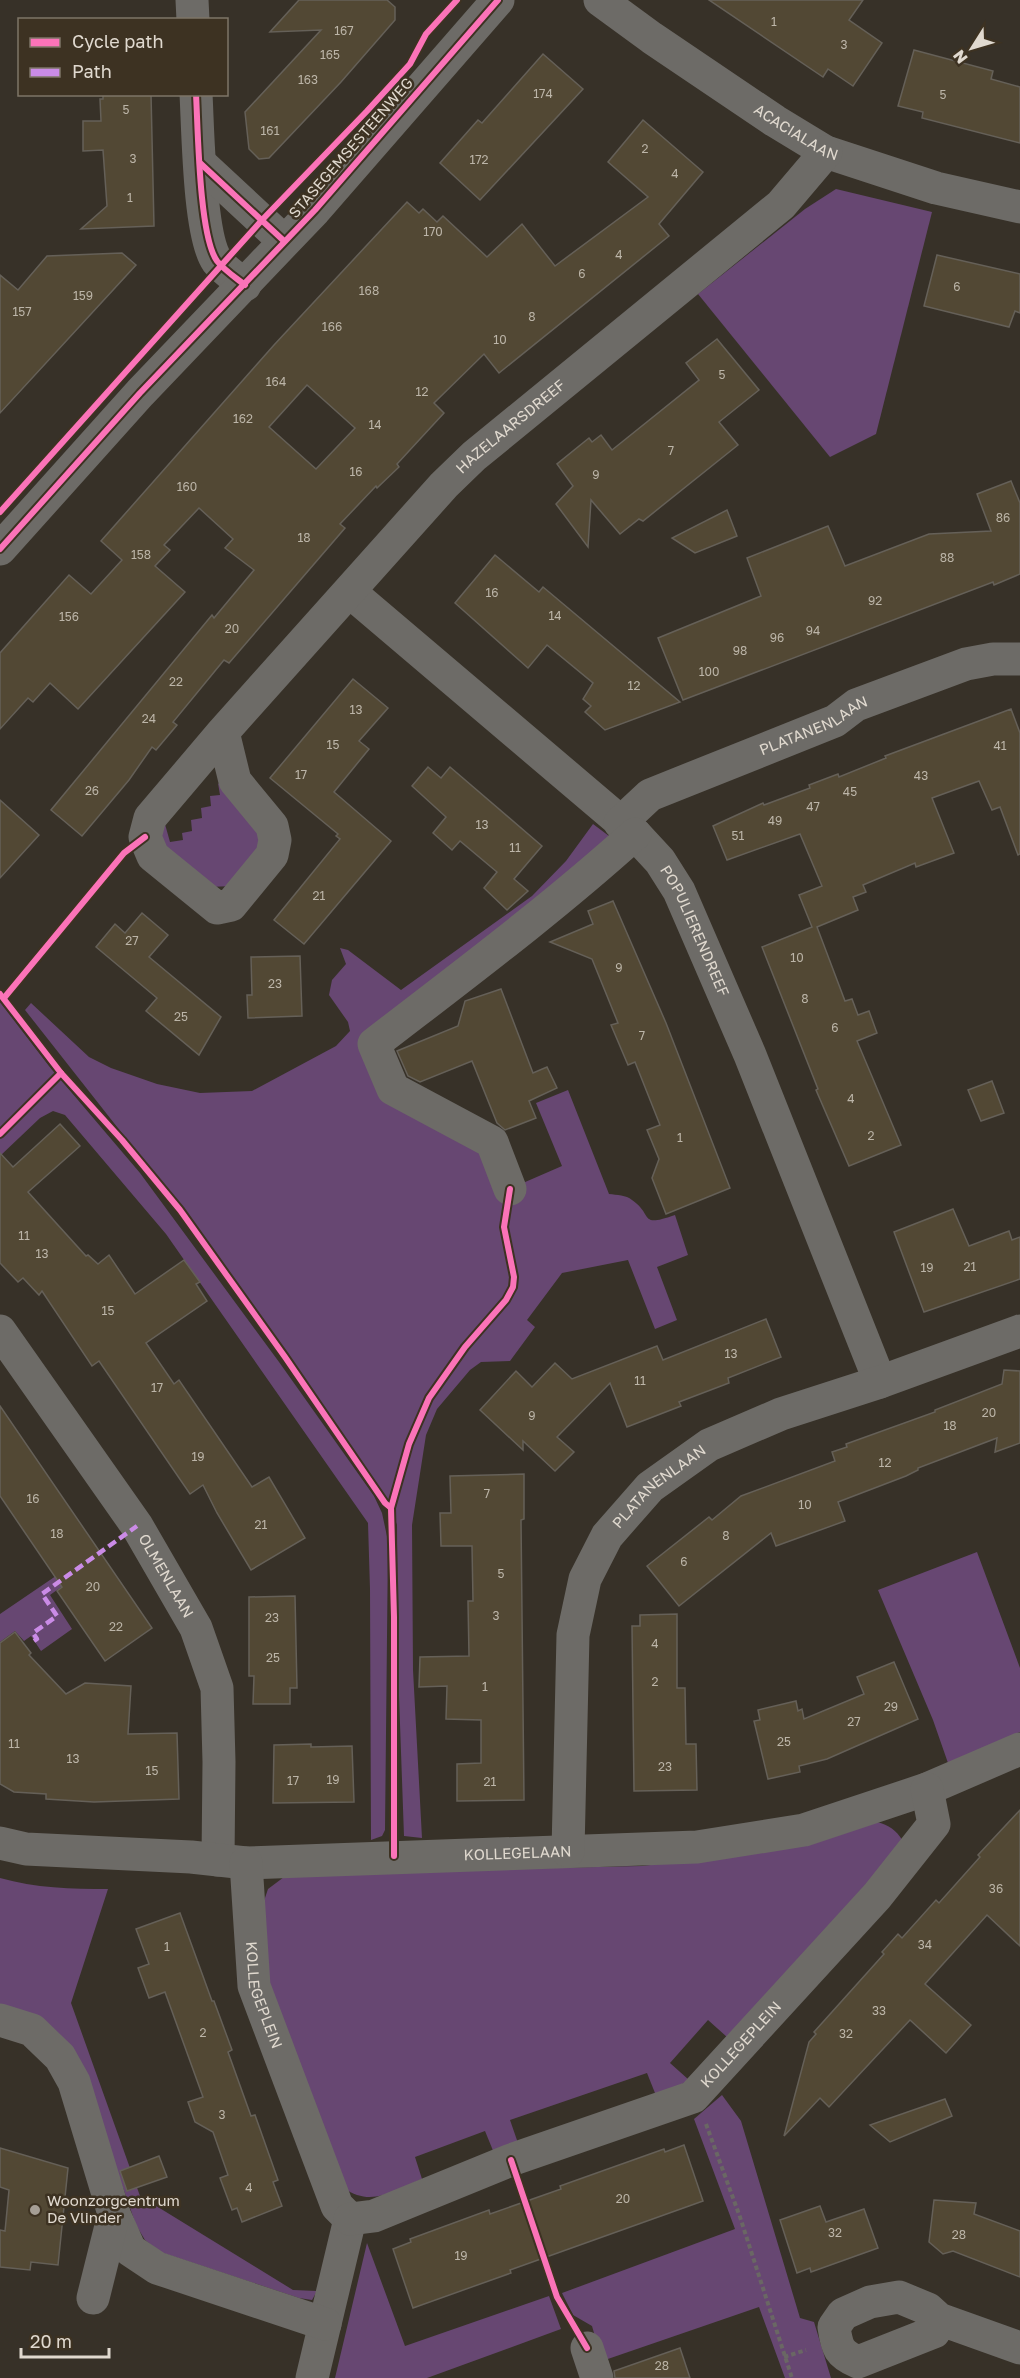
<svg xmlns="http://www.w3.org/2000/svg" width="1020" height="2378" font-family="'Golos Text',sans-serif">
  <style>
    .green { fill: #674772 }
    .building { fill: #524834; stroke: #656058; stroke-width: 1.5; fill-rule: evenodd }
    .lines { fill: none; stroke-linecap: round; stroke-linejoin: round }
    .path { stroke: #6a6764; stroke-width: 4; stroke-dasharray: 4.5 3; stroke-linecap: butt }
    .minor { stroke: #6d6b67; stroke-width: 33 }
    .quiet { stroke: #ca8be6; stroke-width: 4.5; stroke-dasharray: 9 4.5; stroke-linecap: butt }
    .cycleway-casing { stroke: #3d3222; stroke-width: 10 }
    .cycleway { stroke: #fb73b8; stroke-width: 6 }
    .poi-dot { fill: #a59e95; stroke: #3d3222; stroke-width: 2 }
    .labels { text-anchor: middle; stroke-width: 5; stroke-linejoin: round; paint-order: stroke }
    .number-label { font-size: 12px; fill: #bcb5a8 }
    .street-label { font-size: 15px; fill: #e0d9cf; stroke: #3d3222 }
    .poi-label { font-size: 15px; fill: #e0d9cf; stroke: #3d3222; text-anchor: start }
  </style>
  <rect width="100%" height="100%" fill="#373128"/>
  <g class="green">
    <polygon points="836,189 932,212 876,434 830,457 698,294 805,209"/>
    <polygon points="218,783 234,801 256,822 262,847 233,886 209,887 161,846 163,817 170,842 183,840 182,833 192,831 191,820 202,818 201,808 211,806 210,796 220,795"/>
    <path d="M593,824L613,839L362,1041L486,1148L516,1186L562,1166L536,1103L568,1090L609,1194C617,1195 626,1195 632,1200C654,1215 638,1228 675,1215L688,1255L657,1267L677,1320L655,1329L628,1260L562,1273L527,1320L535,1327L510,1361L481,1362L470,1370L437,1409L426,1435L412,1525L413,1670L422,1838L404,1836L398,1668L397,1525L391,1508L217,1254L25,1010L31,1003L89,1057L111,1068L157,1084L200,1093L252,1091L336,1046L350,1031L348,1022L329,995L332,980L346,964L340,948L348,950L401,990L532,896L566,861Z"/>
    <polygon points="0,1002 49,1066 140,1173 279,1362 374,1496 382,1513 388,1541 385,1830 382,1836 371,1840 370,1589 368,1523 166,1234 65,1115 53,1111 40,1118 0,1156"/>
    <polygon points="97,1548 71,1580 50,1595 72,1629 41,1651 31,1636 24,1641 15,1631 0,1642 0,1614"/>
    <polygon points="977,1552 1020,1668 1020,1732 948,1763 933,1720 878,1590"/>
    <path d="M877,1822C889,1825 896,1830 903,1841L899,1849L727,2037L708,2020L670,2063L689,2080L657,2098L647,2073L510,2120L519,2146L494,2153L485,2131L415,2157L422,2179C395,2190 371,2208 344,2188L267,1984L262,1907L268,1889L288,1874L642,1866L711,1858Z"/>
    <path d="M0,1878C35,1888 72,1889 108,1889L71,2003L140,2196L293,2290L317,2291L312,2300L299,2298L160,2252L145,2240L136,2225L79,2062L0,2009Z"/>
    <polygon points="722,2095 741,2121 800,2318 814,2322 831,2378 785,2378 759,2307 602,2361 592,2326 573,2315 562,2293 735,2229 694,2119"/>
    <polygon points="367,2243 405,2346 549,2296 561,2329 427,2378 335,2378"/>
  </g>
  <g class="building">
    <polygon points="299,0 387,0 395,7 395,20 341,82 269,158 259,159 249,149 245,112 321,30 270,32"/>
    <polygon points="709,0 863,0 849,20 882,43 853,86 828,69 823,77"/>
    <polygon points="914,50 993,71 991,79 1020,87 1020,143 922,118 923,112 898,106"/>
    <polygon points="543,54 583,89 480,200 440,163 478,120 482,123"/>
    <polygon points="103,94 151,94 154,226 81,229 107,206 103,150 83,151 83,121 101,121 100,99 103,99"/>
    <path d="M643,120L703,172L659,224L669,236L499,373L484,354L434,403L444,413L397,464L399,467L377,488L376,486L340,524L345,528L229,663L224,660L173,722L177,725L156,750L152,747L129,780L82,836L51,810L212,615L214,618L254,570L225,548L233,539L199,508L164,545L170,550L155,566L185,592L78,709L50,683L33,702L28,698L0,729V653L69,575L91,594L122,560L101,541L274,345L407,202L419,213L423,209L437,222L443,216L487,257L522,224L555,266L648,197L608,162ZM307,385L355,428L316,469L269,427Z"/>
    <polygon points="122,253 136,265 0,413 0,275 18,290 47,256"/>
    <polygon points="937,255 1020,274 1020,313 1015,311 1009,327 924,306"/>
    <polygon points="717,339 759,390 719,422 738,445 643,521 639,519 620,534 591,500 588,547 556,504 573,486 557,464 589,438 592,442 601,435 612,450 699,380 686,363"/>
    <polygon points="1011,481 1020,503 1020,574 994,585 993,582 683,700 658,638 761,596 747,558 828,526 845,566 929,534 991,531 977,494"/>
    <polygon points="727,510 737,536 695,553 672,538"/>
    <polygon points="495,555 539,592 543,587 680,702 605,730 585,712 591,706 583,699 593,683 547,645 528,668 455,603"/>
    <polygon points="353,679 388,708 359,741 369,749 334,792 391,841 304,944 274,920 340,839 336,836 338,834 270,778"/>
    <polygon points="1011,709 1020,733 1020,854 1018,855 1000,807 992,810 979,781 932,798 954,853 916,867 915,863 863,885 866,892 853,897 858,910 817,927 845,1001 852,999 858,1015 869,1011 877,1033 857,1041 901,1145 849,1166 816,1090 818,1089 762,947 812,927 799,895 822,886 800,834 727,860 713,826 763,803 764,805 810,788 809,785 838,774 839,777 886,758 885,756"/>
    <polygon points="428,767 441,778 450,767 542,846 514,879 528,891 507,910 484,888 497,872 460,841 452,850 433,833 446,817 412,786"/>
    <polygon points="0,800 39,835 0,878"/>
    <polygon points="613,901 666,1023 730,1188 666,1214 652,1178 659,1159 647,1130 660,1125 635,1062 628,1065 611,1025 618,1023 592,959 550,942 593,924 588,911"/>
    <polygon points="142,913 168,935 149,957 221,1017 199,1055 146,1011 157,998 96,947 115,924 125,933"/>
    <polygon points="300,956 302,1016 248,1018 247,995 252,995 251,957"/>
    <polygon points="501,989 533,1073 547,1067 557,1088 529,1101 536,1118 505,1130 497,1123 472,1061 420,1082 408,1076 397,1051 458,1026 465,1001"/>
    <polygon points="992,1081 1004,1113 981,1121 968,1090"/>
    <polygon points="60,1124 80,1146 28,1192 86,1256 88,1255 98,1264 109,1255 135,1294 184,1260 200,1282 196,1284 207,1301 146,1343 174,1384 179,1380 252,1487 269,1477 305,1538 251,1570 217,1513 203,1485 190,1494 99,1361 92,1366 42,1291 39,1295 23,1278 18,1282 0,1263 0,1153 13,1167"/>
    <polygon points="953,1209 969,1246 1009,1231 1012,1240 1020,1237 1020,1279 924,1312 894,1232"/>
    <polygon points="766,1319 781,1357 728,1378 729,1383 679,1402 681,1406 627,1427 610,1383 557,1437 574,1452 555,1471 523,1441 523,1450 480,1410 516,1371 532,1387 555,1363 572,1379 657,1346 663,1360"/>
    <polygon points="1004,1370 1020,1371 1020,1443 995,1452 997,1438 918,1468 918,1470 906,1476 838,1502 845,1521 776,1546 771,1533 679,1606 647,1566 709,1517 712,1520 741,1496 835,1461 832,1452 847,1447 846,1444 935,1412 935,1410 1002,1384"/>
    <polygon points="0,1406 152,1628 105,1661 57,1591 62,1587 0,1496"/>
    <polygon points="524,1474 524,1519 521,1520 524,1800 457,1801 457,1764 481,1763 481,1720 446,1719 447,1686 419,1687 420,1657 469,1656 468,1601 473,1601 472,1546 441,1546 440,1513 451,1513 450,1476"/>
    <polygon points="295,1596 297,1688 290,1688 290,1704 253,1704 254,1676 249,1676 249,1597"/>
    <polygon points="677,1614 677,1688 685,1688 686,1744 696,1744 697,1790 634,1791 632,1626 640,1626 640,1615"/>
    <polygon points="15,1632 31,1653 29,1655 66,1694 85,1683 131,1686 128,1734 177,1733 179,1799 94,1802 46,1799 46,1794 14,1792 0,1784 0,1643"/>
    <polygon points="894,1662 918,1719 827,1759 799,1766 800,1772 768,1779 754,1721 760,1720 758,1710 796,1701 798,1711 802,1709 804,1719 864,1694 857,1677"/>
    <polygon points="311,1744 311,1747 352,1746 354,1802 273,1803 274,1745"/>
    <polygon points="1020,1810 1020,1946 987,1915 925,1984 971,2025 946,2053 910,2020 829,2107 820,2098 784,2136 809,2042 816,2034 814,2032 884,1954 882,1952 898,1934 902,1938 936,1900 939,1903 980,1857 978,1855"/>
    <polygon points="180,1913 212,2001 214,2001 232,2050 228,2052 251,2116 255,2115 278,2180 273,2182 282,2206 242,2222 237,2208 232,2210 220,2178 228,2175 213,2132 195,2122 188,2102 203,2097 165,1992 149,1998 138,1968 149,1964 136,1929"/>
    <polygon points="945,2099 952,2116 890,2142 870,2125"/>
    <polygon points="684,2145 703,2201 510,2270 511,2273 413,2308 393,2249 411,2242 410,2239 489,2210 490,2214 561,2189 560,2186 664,2149 665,2152"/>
    <polygon points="0,2148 68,2168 58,2265 31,2262 30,2270 0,2267 0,2230 5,2231 9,2190 0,2187"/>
    <polygon points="159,2156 167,2177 127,2191 120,2171"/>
    <polygon points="934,2200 976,2203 974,2214 1020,2231 1020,2277 953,2251 943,2254 929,2242"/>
    <polygon points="820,2206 826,2222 864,2209 878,2248 811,2272 810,2268 797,2273 780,2220"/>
    <polygon points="680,2348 690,2378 615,2378 614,2371"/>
  </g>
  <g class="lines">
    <g class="path">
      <polyline points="706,2124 740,2217 792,2378"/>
      <polyline points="784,2357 806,2350"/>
    </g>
    <g class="minor">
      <polyline points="192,0 193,20"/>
      <path id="s1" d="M600,0L652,38L775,121L826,152L936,188L1020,207"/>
      <path d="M196,94C198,129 199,236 217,261C224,270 236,278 245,285"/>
      <polyline points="200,163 284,241"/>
      <polyline points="0,549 140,393 315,210 498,0"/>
      <path id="s2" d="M350,592L635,834L660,861L679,891L750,1055L880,1382"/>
      <path id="s3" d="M223,732L235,781L272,826L275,840L272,855L231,905L217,908L153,856L145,837L150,818L223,732L444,485L474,456L781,205L826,152"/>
      <path id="s4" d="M620,823L650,795L835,721L856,705L966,664L993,659H1020"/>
      <path d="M510,1189L492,1142L393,1089L374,1044C462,976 552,909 635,834"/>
      <path id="s5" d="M0,1331L137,1526L196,1628L217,1688L219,1762L218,1860"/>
      <path id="s6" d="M0,1843L26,1849L191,1857L246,1863L697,1847L804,1830L927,1789L1020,1749"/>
      <path id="s7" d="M568,1851L573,1635L585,1579L607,1536L650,1487L709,1445L781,1414L880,1382L1020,1331"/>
      <path id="s8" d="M246,1863L254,1986L337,2206L350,2219L312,2378"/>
      <polyline points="0,2020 32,2030 60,2057 74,2082 114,2214 130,2250 157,2268 325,2324"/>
      <path id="s9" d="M350,2219L374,2216L511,2160L693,2097L877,1896L934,1824L927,1789"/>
      <polyline points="93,2298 114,2214"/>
      <path d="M939,2319L934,2332L858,2362C839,2354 837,2348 834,2327L843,2314L870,2302L899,2297L928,2309L939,2319L1020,2348"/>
      <polyline points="587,2348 597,2378"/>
    </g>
    <polyline class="quiet" points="34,1641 37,1639 33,1633 57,1616 42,1594 137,1526"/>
    <defs>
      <g id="cycleway">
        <path d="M196,94C198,129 199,236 217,261C224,270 236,278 245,285"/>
        <polyline points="200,163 284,241"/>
        <polyline points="0,512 262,220 367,111 410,64 426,34 457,0"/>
        <polyline points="0,549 140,393 315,210 498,0"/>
        <polyline points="0,994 61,1073 122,1140 180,1210 285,1357 385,1503 391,1508 394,1617 394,1856"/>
        <polyline points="4,998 124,853 145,837"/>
        <polyline points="0,1134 61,1073"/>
        <polyline points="391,1508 409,1444 429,1398 465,1347 506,1300 513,1287 514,1277 504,1227 510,1189"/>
        <polyline points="511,2160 557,2297 587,2348"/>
      </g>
    </defs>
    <use href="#cycleway" class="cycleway-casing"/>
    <use href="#cycleway" class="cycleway"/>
  </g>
  <circle class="poi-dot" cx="35" cy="2210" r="6"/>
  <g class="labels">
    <g class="number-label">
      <text x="774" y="26">1</text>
      <text x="344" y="35">167</text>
      <text x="844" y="49">3</text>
      <text x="330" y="59">165</text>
      <text x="308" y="84">163</text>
      <text x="543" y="98">174</text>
      <text x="943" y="99">5</text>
      <text x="126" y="114">5</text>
      <text x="270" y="135">161</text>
      <text x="645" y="153">2</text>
      <text x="133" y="163">3</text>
      <text x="479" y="164">172</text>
      <text x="675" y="178">4</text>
      <text x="130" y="202">1</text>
      <text x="433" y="236">170</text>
      <text x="619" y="259">4</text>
      <text x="582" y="278">6</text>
      <text x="957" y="291">6</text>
      <text x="369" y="295">168</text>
      <text x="83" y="300">159</text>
      <text x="22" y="316">157</text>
      <text x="532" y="321">8</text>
      <text x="332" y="331">166</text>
      <text x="500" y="344">10</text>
      <text x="722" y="379">5</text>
      <text x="276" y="386">164</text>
      <text x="422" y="396">12</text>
      <text x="243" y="423">162</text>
      <text x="375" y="429">14</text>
      <text x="671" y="455">7</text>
      <text x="356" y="476">16</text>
      <text x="596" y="479">9</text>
      <text x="187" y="491">160</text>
      <text x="1003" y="522">86</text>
      <text x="304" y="542">18</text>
      <text x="141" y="559">158</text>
      <text x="947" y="562">88</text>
      <text x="492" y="597">16</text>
      <text x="875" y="605">92</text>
      <text x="555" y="620">14</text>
      <text x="69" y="621">156</text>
      <text x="232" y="633">20</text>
      <text x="813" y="635">94</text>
      <text x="777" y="642">96</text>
      <text x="740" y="655">98</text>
      <text x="709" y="676">100</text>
      <text x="176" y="686">22</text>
      <text x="634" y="690">12</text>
      <text x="356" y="714">13</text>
      <text x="149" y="723">24</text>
      <text x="333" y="749">15</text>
      <text x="1000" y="750">41</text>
      <text x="301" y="779">17</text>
      <text x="921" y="780">43</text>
      <text x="92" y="795">26</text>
      <text x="850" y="796">45</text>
      <text x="813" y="811">47</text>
      <text x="775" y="825">49</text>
      <text x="482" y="829">13</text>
      <text x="738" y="840">51</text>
      <text x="515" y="852">11</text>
      <text x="319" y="900">21</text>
      <text x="132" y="945">27</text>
      <text x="797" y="962">10</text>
      <text x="619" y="972">9</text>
      <text x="275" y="988">23</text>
      <text x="805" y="1003">8</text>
      <text x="181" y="1021">25</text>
      <text x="835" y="1032">6</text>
      <text x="642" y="1040">7</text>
      <text x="851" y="1103">4</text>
      <text x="871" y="1140">2</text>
      <text x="680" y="1142">1</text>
      <text x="24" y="1240">11</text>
      <text x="42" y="1258">13</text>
      <text x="970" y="1271">21</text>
      <text x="927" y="1272">19</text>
      <text x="108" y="1315">15</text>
      <text x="731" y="1358">13</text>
      <text x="640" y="1385">11</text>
      <text x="157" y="1392">17</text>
      <text x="989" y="1417">20</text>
      <text x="532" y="1420">9</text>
      <text x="950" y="1430">18</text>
      <text x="198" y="1461">19</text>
      <text x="885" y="1467">12</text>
      <text x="487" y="1498">7</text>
      <text x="33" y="1503">16</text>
      <text x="805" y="1509">10</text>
      <text x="261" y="1529">21</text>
      <text x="57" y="1538">18</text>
      <text x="726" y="1540">8</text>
      <text x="684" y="1566">6</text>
      <text x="501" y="1578">5</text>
      <text x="93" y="1591">20</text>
      <text x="496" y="1620">3</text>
      <text x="272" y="1622">23</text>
      <text x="116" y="1631">22</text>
      <text x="655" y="1648">4</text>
      <text x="273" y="1662">25</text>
      <text x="655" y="1686">2</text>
      <text x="485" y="1691">1</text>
      <text x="891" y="1711">29</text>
      <text x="854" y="1726">27</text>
      <text x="784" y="1746">25</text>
      <text x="14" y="1748">11</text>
      <text x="73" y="1763">13</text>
      <text x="665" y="1771">23</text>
      <text x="152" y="1775">15</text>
      <text x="333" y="1784">19</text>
      <text x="293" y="1785">17</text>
      <text x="490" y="1786">21</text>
      <text x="996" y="1893">36</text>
      <text x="925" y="1949">34</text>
      <text x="167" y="1951">1</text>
      <text x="879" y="2015">33</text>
      <text x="203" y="2037">2</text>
      <text x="846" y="2038">32</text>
      <text x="222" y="2119">3</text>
      <text x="249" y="2192">4</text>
      <text x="623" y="2203">20</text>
      <text x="835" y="2237">32</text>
      <text x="959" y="2239">28</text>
      <text x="461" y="2260">19</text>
      <text x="662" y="2370">28</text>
    </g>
    <g class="street-label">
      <text dy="5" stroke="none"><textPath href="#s1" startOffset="237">ACACIALAAN</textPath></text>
      <text transform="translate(351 148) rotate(-49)" y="5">STASEGEMSESTEENWEG</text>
      <text dy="5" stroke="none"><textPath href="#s3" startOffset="873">HAZELAARSDREEF</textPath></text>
      <text dy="5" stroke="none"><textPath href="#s4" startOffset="219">PLATANENLAAN</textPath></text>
      <text dy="5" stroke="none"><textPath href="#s2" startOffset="489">POPULIERENDREEF</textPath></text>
      <text dy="5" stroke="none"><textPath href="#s7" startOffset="394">PLATANENLAAN</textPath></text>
      <text dy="5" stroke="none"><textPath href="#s5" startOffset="296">OLMENLAAN</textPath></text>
      <text dy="5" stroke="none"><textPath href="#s6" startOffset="519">KOLLEGELAAN</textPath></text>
      <text dy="5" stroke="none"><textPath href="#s8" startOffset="134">KOLLEGEPLEIN</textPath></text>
      <text dy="5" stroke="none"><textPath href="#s9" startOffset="436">KOLLEGEPLEIN</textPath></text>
    </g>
    <g class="poi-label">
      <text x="47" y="2206">Woonzorgcentrum<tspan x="47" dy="17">De Vlinder</tspan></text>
    </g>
  </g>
  <rect x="18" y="18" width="210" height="78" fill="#3d3222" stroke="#7e7567" stroke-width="1.5"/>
  <rect x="30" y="38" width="30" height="9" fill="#fb73b8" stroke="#7e7567" stroke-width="1.5"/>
  <text x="72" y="48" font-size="18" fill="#e0d9cf">Cycle path</text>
  <rect x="30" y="68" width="30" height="9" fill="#ca8be6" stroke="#7e7567" stroke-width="1.5"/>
  <text x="72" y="78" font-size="18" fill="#e0d9cf">Path</text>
  <g transform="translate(972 48) rotate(233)" stroke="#3d3222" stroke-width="4.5" paint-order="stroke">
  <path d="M0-4.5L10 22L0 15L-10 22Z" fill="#e0d9cf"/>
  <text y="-9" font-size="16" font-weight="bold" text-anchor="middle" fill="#e0d9cf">N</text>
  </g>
  <path d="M21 2348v9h88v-9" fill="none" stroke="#e0d9cf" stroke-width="3"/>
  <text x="30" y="2348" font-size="18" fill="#e0d9cf" stroke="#3d3222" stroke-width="4.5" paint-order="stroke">20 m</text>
</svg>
